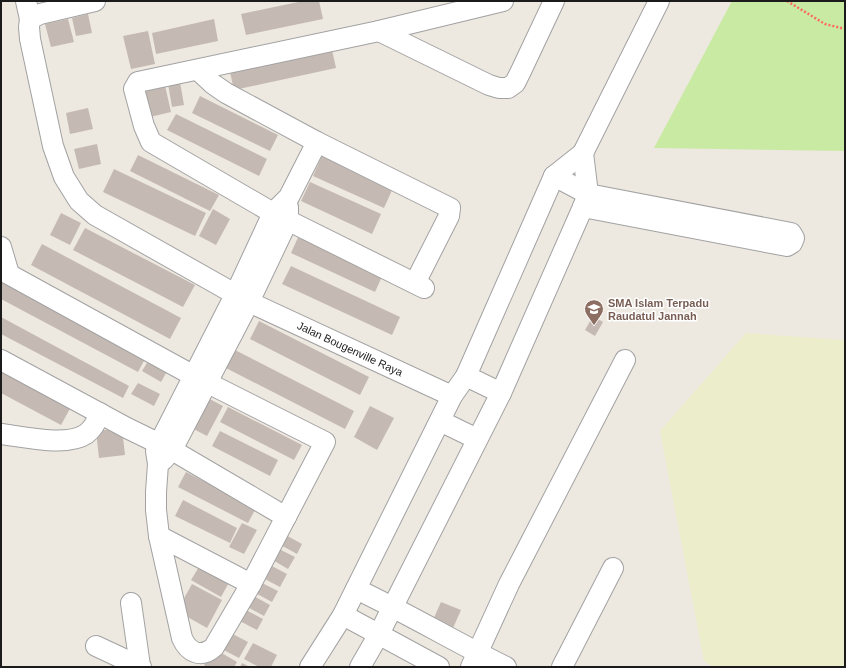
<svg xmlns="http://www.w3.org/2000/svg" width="846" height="668" font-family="Arial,sans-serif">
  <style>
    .farmland { fill: #ecedca }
    .grass { fill: #c9eaa3 }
    .building { fill: #c5bab3 }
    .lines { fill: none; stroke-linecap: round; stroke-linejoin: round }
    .minor-casing { stroke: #a2a2a2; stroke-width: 22 }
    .path { stroke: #fd6a60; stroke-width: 2.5; stroke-dasharray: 2 2; stroke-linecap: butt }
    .minor { stroke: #fff; stroke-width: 20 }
    .labels { text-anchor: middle; stroke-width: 3; stroke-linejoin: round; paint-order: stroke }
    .education-label { font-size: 11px; font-weight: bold; fill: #785e54; stroke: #fff; text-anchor: start }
    .street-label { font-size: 11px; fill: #1b1b1b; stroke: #fff }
  </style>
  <rect width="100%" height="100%" fill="#ede8e0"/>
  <polygon class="farmland" points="746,333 845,340 845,667 713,667 704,661 660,431"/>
  <polygon class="grass" points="732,1 845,1 845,151 654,148"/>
  <g class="building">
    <polygon points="303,1 319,1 323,19 246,35 241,14"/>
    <polygon points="88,14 92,33 76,36 72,18"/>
    <polygon points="68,19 74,42 51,47 45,24"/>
    <polygon points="214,19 218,41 156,54 152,33"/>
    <polygon points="148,31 155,64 131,69 123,36"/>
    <polygon points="332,50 336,68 234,90 230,72"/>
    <polygon points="164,81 171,112 150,117 143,85"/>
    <polygon points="180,82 184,105 172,107 168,84"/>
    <polygon points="200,96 278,135 270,151 192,113"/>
    <polygon points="88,108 93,129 70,134 66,113"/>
    <polygon points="176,114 267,159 259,176 167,130"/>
    <polygon points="97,144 101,164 79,169 74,149"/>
    <polygon points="138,155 219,195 210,211 130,171"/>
    <polygon points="322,156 393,188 384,208 313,176"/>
    <polygon points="114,169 206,213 195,236 103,192"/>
    <polygon points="310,182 381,214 372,234 301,201"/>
    <polygon points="213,209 230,219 216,245 199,236"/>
    <polygon points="61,213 81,223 70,245 50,235"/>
    <polygon points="85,228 195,285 183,307 73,250"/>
    <polygon points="300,233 384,272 375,292 291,253"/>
    <polygon points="42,244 181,318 170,339 31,265"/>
    <polygon points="291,266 400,317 392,335 282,284"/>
    <polygon points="1,282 145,359 138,372 1,299"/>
    <polygon points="593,316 603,322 595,336 585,330"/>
    <polygon points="1,317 129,386 123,398 1,334"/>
    <polygon points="259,321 369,377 360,395 250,339"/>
    <polygon points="235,350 354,411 345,429 226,368"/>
    <polygon points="150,358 169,368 161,382 142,371"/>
    <polygon points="1,367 72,405 61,425 1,393"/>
    <polygon points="138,383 160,394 154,406 131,394"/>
    <polygon points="202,395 223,406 207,436 186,425"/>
    <polygon points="370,406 394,418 377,450 354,437"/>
    <polygon points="228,407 302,445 294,460 220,422"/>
    <polygon points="122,428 125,455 99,458 96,431"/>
    <polygon points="220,431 278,460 270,476 212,446"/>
    <polygon points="186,472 256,508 248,523 178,487"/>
    <polygon points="183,500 237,528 230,543 175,516"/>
    <polygon points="242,523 257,530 244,554 229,547"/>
    <polygon points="282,533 302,544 297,554 277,543"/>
    <polygon points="277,548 295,557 288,569 271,559"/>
    <polygon points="202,562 231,579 221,597 191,580"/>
    <polygon points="268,564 287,574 280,587 261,577"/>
    <polygon points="256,580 278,591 272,602 250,590"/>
    <polygon points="192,584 222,600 207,628 177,611"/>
    <polygon points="248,593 270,605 264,616 242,604"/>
    <polygon points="441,602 461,610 453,628 433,620"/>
    <polygon points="240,607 263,619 257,630 234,618"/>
    <polygon points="227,631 248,642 239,658 218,647"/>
    <polygon points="253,643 277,655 271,667 259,667 244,659"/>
    <polygon points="213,648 237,662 234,667 207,667 204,665"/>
    <polygon points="242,663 250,667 240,667"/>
  </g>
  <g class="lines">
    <defs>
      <g id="minor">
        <polyline points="26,1 30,19"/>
        <path id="s1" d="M95,1L40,14L30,19L29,27L30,39L53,146L64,177L79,201L95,215L249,302L452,396"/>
        <polyline points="379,31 489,85 499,88 508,88 515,83 521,71 554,1"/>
        <polyline points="198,70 213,84 226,93 317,142 450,208 449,216 415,283"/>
        <polyline points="554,176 588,194 791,233 794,238 792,243 787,246 583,207"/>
        <polyline points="1,247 9,274"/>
        <path d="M1,270L194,376L325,442L251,584L214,647C201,659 188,652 182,638L159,536L156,510V492L158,464L156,451L159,444L235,295L273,213L289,197L317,142"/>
        <polyline points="424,288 273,213 151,142 144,126 134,89 138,82 379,31 503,1"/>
        <polyline points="1,360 127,428 172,450 286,517"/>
        <polyline points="466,376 501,393"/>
        <polyline points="440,421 477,439"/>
        <path d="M1,434C24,437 67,447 86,434C93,429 97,421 100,413"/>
        <polyline points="163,460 172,450 249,302 288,220 288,207"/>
        <polyline points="159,536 251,584"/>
        <path d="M356,589C407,613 455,642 506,667"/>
        <polyline points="131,603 140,666"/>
        <polyline points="343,615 439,667"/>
        <polyline points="96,646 141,667"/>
        <polyline points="310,667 343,615 452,396 466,376 554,176 583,153 659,1"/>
        <polyline points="360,667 379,634 501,393 583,207 588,194 583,153"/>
        <polyline points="471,667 509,584 625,360"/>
        <polyline points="562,667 613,568"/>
      </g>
    </defs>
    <use href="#minor" class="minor-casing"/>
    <polyline class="path" points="787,1 825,24 845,29"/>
    <use href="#minor" class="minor"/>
  </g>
  <defs>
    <symbol id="school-pin" viewBox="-11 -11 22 30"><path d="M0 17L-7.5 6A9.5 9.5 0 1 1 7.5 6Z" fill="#8d6e63" stroke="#fff"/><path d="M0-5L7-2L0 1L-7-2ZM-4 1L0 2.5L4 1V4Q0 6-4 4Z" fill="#fff"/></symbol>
  </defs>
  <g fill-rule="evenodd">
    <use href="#school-pin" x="583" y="298" width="22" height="30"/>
  </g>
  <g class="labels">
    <g class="education-label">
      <text x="608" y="307">SMA Islam Terpadu<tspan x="608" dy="13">Raudatul Jannah</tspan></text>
    </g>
    <g class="street-label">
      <text dy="4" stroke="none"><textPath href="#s1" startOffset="568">Jalan Bougenville Raya</textPath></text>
    </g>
  </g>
  <rect width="846" height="668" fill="none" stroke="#1b1b1b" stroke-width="4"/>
</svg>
